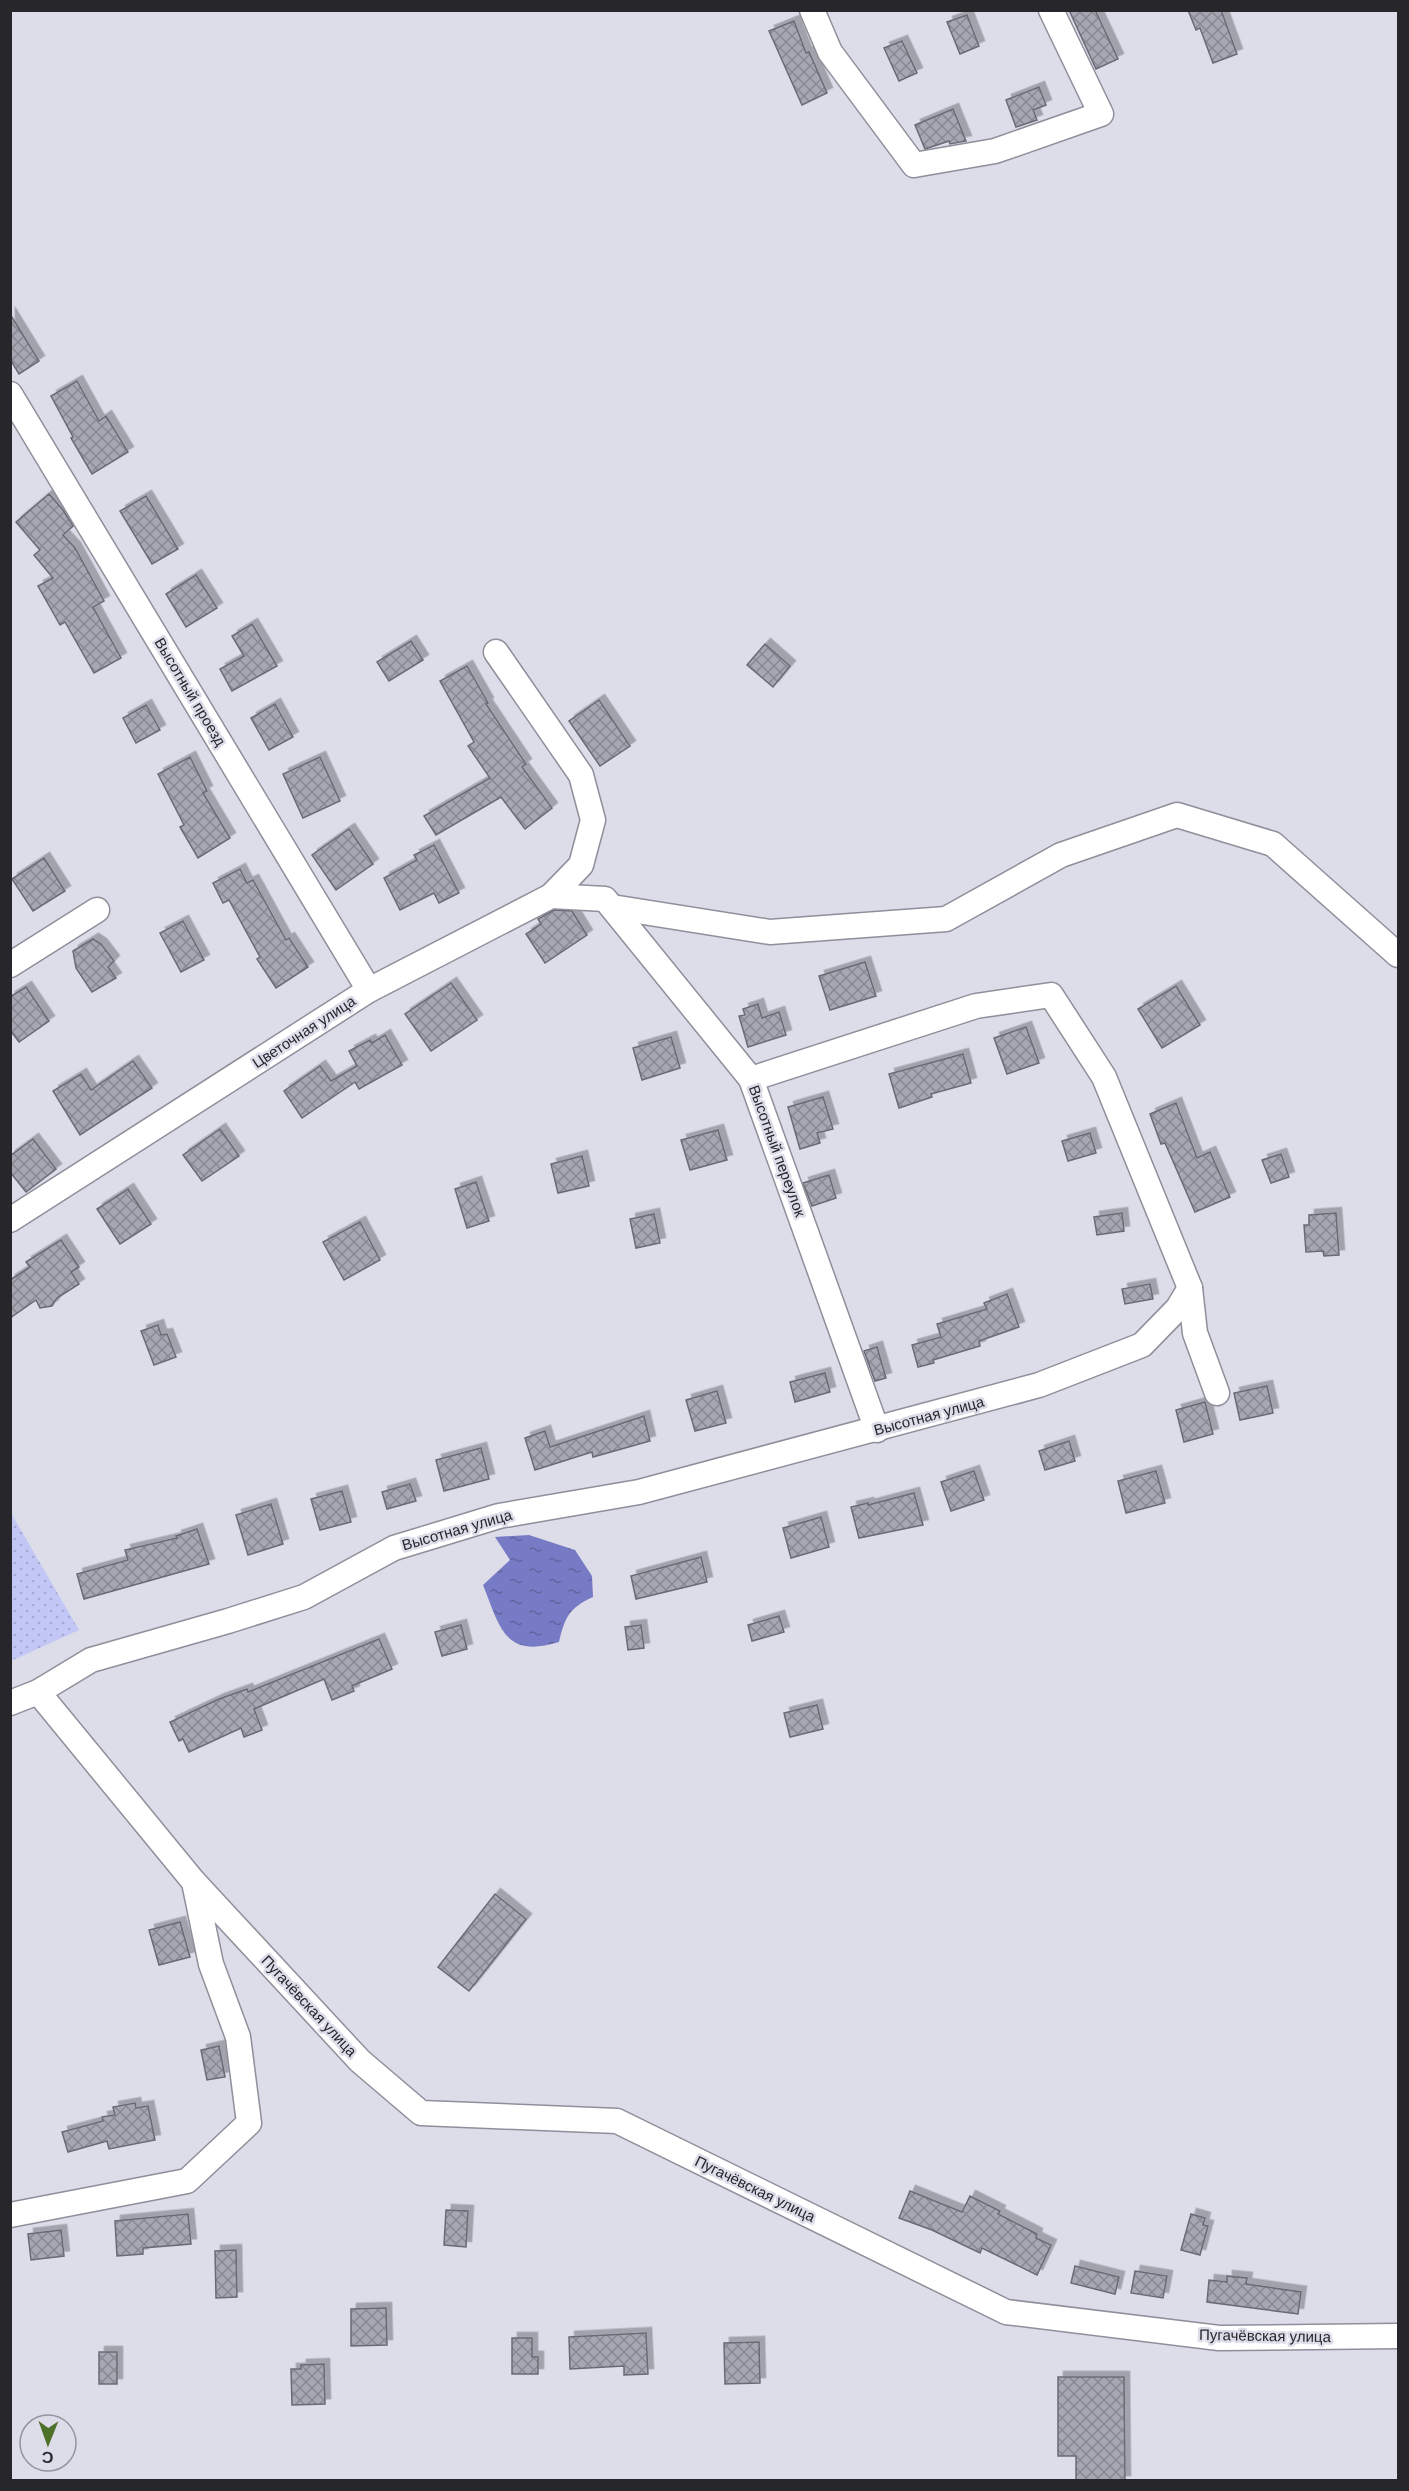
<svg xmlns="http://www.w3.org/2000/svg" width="1409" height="2491" font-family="Helvetica,sans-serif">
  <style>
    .grass { fill: url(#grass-dots) }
    .water { fill: url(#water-ripples) }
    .building { fill: url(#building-cross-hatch); stroke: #696b75; stroke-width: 1.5; filter: url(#shadow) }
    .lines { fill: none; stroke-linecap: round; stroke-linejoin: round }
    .street-casing { stroke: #8e8f9a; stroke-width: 27 }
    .street { stroke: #fff; stroke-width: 24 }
    .labels { text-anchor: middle; stroke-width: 5; stroke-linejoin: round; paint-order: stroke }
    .street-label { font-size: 15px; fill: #26262b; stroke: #dcdde9 }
  </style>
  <defs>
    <pattern id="grass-dots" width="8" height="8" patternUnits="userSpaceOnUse" patternTransform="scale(1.5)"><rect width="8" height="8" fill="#c3c7f6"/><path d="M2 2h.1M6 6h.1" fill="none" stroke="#a7abd3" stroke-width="1.8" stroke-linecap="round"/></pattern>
    <pattern id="water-ripples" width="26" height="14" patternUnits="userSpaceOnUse" patternTransform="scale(1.5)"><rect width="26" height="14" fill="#777ac4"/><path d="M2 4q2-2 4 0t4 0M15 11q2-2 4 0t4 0" fill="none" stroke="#61649f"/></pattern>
    <pattern id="building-cross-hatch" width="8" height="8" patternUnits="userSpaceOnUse" patternTransform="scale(1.5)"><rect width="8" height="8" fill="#a6a7b2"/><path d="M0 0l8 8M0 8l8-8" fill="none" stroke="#878891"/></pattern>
    <filter id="shadow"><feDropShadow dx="5.5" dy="-5.5" stdDeviation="0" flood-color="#0004"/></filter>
  </defs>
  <rect width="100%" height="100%" fill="#dcdde9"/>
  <polygon class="grass" points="11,1513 79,1630 11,1661 10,1661"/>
  <path class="water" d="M529,1535L575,1550L592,1576L593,1597C569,1608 565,1617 559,1642C504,1659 500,1627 483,1585L510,1560L495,1537Z"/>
  <g class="building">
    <polygon points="1069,10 1095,10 1118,59 1096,69"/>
    <polygon points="1188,10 1221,10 1237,54 1213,63 1200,28 1196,30"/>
    <polygon points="967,15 979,46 960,54 947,22"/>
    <polygon points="794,21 806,53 809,52 827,93 802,105 769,31"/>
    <polygon points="902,41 917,73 899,81 884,48"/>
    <polygon points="1039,87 1046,105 1033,110 1037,120 1016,127 1006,100"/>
    <polygon points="953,109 966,141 950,144 949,141 925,149 915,125"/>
    <polygon points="10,314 39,361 19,374 10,359"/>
    <polygon points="77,381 99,421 106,416 128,452 92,474 71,438 73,437 51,396"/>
    <polygon points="49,494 63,510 73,526 63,535 75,548 104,601 93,607 121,658 94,673 65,622 60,625 38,586 53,578 34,555 40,550 16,522"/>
    <polygon points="146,496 178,549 152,564 120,511"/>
    <polygon points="196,575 217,608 186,627 166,594"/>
    <polygon points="252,624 277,666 232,691 220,669 244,656 232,636"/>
    <polygon points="411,641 423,660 389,681 377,662"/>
    <polygon points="765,644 790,666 773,687 747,665"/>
    <polygon points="467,666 488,703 486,704 526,764 522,767 552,808 525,829 501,797 436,835 424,816 490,778 468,746 474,742 440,681"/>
    <polygon points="599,700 630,746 600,766 569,721"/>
    <polygon points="275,704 293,737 269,750 251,718"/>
    <polygon points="146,705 160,730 136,743 123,718"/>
    <polygon points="190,757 207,791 203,793 230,838 198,858 180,827 184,825 158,774"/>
    <polygon points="320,757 340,801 303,818 283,774"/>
    <polygon points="349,829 373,864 336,890 312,855"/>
    <polygon points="434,845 459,893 439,903 434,893 400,910 384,878 417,860 414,855"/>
    <polygon points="44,858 65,891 33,911 12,879"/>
    <polygon points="240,869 247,883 253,880 286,940 289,938 308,967 276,988 257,959 260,957 229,900 223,903 213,883"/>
    <polygon points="554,910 572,911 587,935 545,963 526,934 541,924 538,919"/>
    <polygon points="183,921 204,960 181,972 160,933"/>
    <polygon points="93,939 101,944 114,961 108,967 116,978 92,992 76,968 73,951"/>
    <polygon points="865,962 876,996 830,1010 819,976"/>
    <polygon points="451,983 477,1020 431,1051 405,1014"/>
    <polygon points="1176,986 1200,1025 1162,1048 1138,1009"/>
    <polygon points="26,987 49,1021 19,1042 10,1030 10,997"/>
    <polygon points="758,1004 762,1018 779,1012 786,1035 748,1047 739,1016 745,1015 743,1009"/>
    <polygon points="1026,1027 1039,1063 1007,1074 994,1038"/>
    <polygon points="385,1035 402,1065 359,1089 355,1082 302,1118 284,1091 320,1066 331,1081 357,1066 349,1051 370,1040 372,1043"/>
    <polygon points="671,1037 680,1068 642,1080 633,1048"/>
    <polygon points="963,1054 971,1083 931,1094 932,1097 899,1108 889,1074"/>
    <polygon points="133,1061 152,1088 80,1135 53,1091 81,1074 91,1090"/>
    <polygon points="823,1097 833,1129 817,1133 820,1143 800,1149 788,1107"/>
    <polygon points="1176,1103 1197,1158 1210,1152 1230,1197 1195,1212 1165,1143 1161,1144 1150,1114"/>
    <polygon points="220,1129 239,1156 202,1181 183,1155"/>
    <polygon points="718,1130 727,1160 690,1170 681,1140"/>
    <polygon points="1090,1133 1096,1153 1068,1161 1062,1141"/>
    <polygon points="33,1139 56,1169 26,1192 10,1172 10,1156"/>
    <polygon points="1281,1154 1289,1177 1271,1183 1262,1160"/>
    <polygon points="582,1156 589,1186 558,1193 551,1164"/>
    <polygon points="829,1175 836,1198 812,1206 803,1183"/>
    <polygon points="476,1182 489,1221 467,1228 455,1189"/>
    <polygon points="128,1189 151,1224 120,1244 97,1209"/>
    <polygon points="1122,1213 1124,1231 1097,1235 1094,1217"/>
    <polygon points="1336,1213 1339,1255 1324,1256 1323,1251 1306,1252 1304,1225 1309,1225 1309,1215"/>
    <polygon points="654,1214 660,1243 636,1248 630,1219"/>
    <polygon points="360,1222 380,1260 344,1280 323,1242"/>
    <polygon points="61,1240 79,1267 71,1272 79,1284 57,1298 52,1306 40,1308 36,1300 10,1318 10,1280 30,1267 26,1262"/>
    <polygon points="1150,1284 1153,1299 1125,1304 1122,1289"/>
    <polygon points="1007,1294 1019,1327 979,1341 980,1346 933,1360 934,1363 918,1367 912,1345 941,1337 937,1324 987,1309 984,1303"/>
    <polygon points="158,1325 161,1335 167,1334 176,1357 154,1365 141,1331"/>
    <polygon points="877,1347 886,1378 875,1381 864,1351"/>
    <polygon points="825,1373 830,1392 795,1402 790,1382"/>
    <polygon points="1267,1386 1273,1413 1240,1420 1234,1393"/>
    <polygon points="717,1391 726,1423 695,1431 686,1400"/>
    <polygon points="1205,1402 1213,1434 1184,1442 1176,1410"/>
    <polygon points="644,1416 650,1441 593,1457 592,1452 535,1470 525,1438 545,1431 550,1447"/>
    <polygon points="1069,1441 1075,1461 1045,1470 1039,1451"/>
    <polygon points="481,1448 489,1479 444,1491 436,1460"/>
    <polygon points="974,1471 984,1500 951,1511 941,1482"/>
    <polygon points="1156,1471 1165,1503 1126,1513 1118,1481"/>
    <polygon points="410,1484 416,1501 387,1509 382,1492"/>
    <polygon points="342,1491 351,1522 320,1530 311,1499"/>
    <polygon points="914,1493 923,1525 859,1538 851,1507 868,1503 868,1505"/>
    <polygon points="271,1504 283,1544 248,1555 236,1515"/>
    <polygon points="821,1517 829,1547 791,1558 783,1528"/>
    <polygon points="197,1529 209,1564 84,1599 77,1574 128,1560 125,1550 177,1538 176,1536"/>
    <polygon points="701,1557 707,1582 636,1599 631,1576"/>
    <polygon points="779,1616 784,1632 752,1641 748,1625"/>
    <polygon points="461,1625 467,1649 442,1656 435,1632"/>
    <polygon points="641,1625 644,1648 628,1650 625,1627"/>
    <polygon points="379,1639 392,1669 352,1686 354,1691 332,1700 324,1679 254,1709 262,1730 244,1737 241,1728 189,1752 183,1739 179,1741 170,1722 219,1699 247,1689 248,1692"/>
    <polygon points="817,1705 823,1729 790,1737 784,1713"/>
    <polygon points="495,1894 526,1919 469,1991 438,1967"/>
    <polygon points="180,1922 190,1957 159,1965 149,1930"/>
    <polygon points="219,2046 225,2077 207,2080 201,2050"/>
    <polygon points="135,2103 136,2108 148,2106 155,2140 109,2149 107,2141 68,2152 62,2132 103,2121 102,2117 115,2115 113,2107"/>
    <polygon points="910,2191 962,2212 970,2196 1000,2211 998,2214 1037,2234 1036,2238 1051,2245 1037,2275 982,2248 980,2253 932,2230 899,2218"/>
    <polygon points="446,2210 468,2211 466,2247 444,2245"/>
    <polygon points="188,2214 191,2244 143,2248 143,2254 117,2256 115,2221"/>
    <polygon points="1191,2214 1205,2218 1203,2225 1208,2226 1200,2255 1181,2250"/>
    <polygon points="61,2230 64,2256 31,2260 28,2234"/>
    <polygon points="236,2250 237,2297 216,2298 215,2251"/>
    <polygon points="1075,2266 1119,2277 1115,2294 1071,2283"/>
    <polygon points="1135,2271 1167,2276 1163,2298 1131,2293"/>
    <polygon points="1227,2276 1247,2278 1246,2284 1301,2292 1298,2314 1207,2302 1209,2280 1227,2282"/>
    <polygon points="386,2308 387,2345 351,2346 351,2309"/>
    <polygon points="646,2333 648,2374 624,2375 624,2366 570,2369 569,2337"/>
    <polygon points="512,2338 532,2338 532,2357 538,2357 538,2374 512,2374"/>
    <polygon points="759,2342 760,2383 725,2384 724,2343"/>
    <rect x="99" y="2352" width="18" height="32"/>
    <polygon points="324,2364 325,2404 292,2405 291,2369 301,2369 301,2365"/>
    <polygon points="1058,2377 1124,2377 1125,2481 1076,2481 1076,2456 1058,2456"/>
  </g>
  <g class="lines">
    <defs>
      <g id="street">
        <polyline points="812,10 830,52 914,165 995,151 1101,114 1051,10"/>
        <polyline points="10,394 369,990"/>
        <polyline points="496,652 581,775 593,820 581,865 551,896"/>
        <polyline points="612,907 770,932 946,919 1061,855 1177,815 1273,844 1398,955"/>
        <polyline points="10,965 97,910"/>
        <polyline points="751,1079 976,1006 1051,995 1104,1077 1190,1288 1195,1333 1217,1393"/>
        <polyline points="10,1220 369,990 551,896 605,899 751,1079 877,1430"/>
        <polyline points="38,1692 194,1882 360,2061 421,2113 617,2121 1006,2312 1219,2338 1398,2336"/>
        <polyline points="10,1703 38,1692 91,1660 228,1621 304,1597 394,1548 499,1516 639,1492 1039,1385 1142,1345 1178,1308 1190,1288"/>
        <polyline points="10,2215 187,2181 249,2123 238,2037 211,1964 194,1882"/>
      </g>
    </defs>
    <use href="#street" class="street-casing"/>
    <use href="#street" class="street"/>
  </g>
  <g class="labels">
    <g class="street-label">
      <text transform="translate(190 692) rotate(59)" y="5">Высотный проезд</text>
      <text transform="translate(304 1032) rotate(-33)" y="5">Цветочная улица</text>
      <text transform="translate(777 1151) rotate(70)" y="5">Высотный переулок</text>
      <text transform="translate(929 1416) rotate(-15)" y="5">Высотная улица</text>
      <text transform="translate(457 1530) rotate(-16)" y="5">Высотная улица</text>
      <text transform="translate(309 2006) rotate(47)" y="5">Пугачёвская улица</text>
      <text transform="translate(755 2189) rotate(26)" y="5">Пугачёвская улица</text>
      <text transform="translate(1265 2336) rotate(1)" y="5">Пугачёвская улица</text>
    </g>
  </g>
  <rect width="1409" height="2491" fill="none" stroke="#26262b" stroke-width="24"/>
  <g transform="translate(48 2443) rotate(181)"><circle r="28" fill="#dcdde9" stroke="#93949d" stroke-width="1.5"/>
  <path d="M0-4.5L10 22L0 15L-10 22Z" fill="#4e7028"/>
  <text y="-9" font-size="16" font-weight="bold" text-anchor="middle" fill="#26262b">С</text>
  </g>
</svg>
